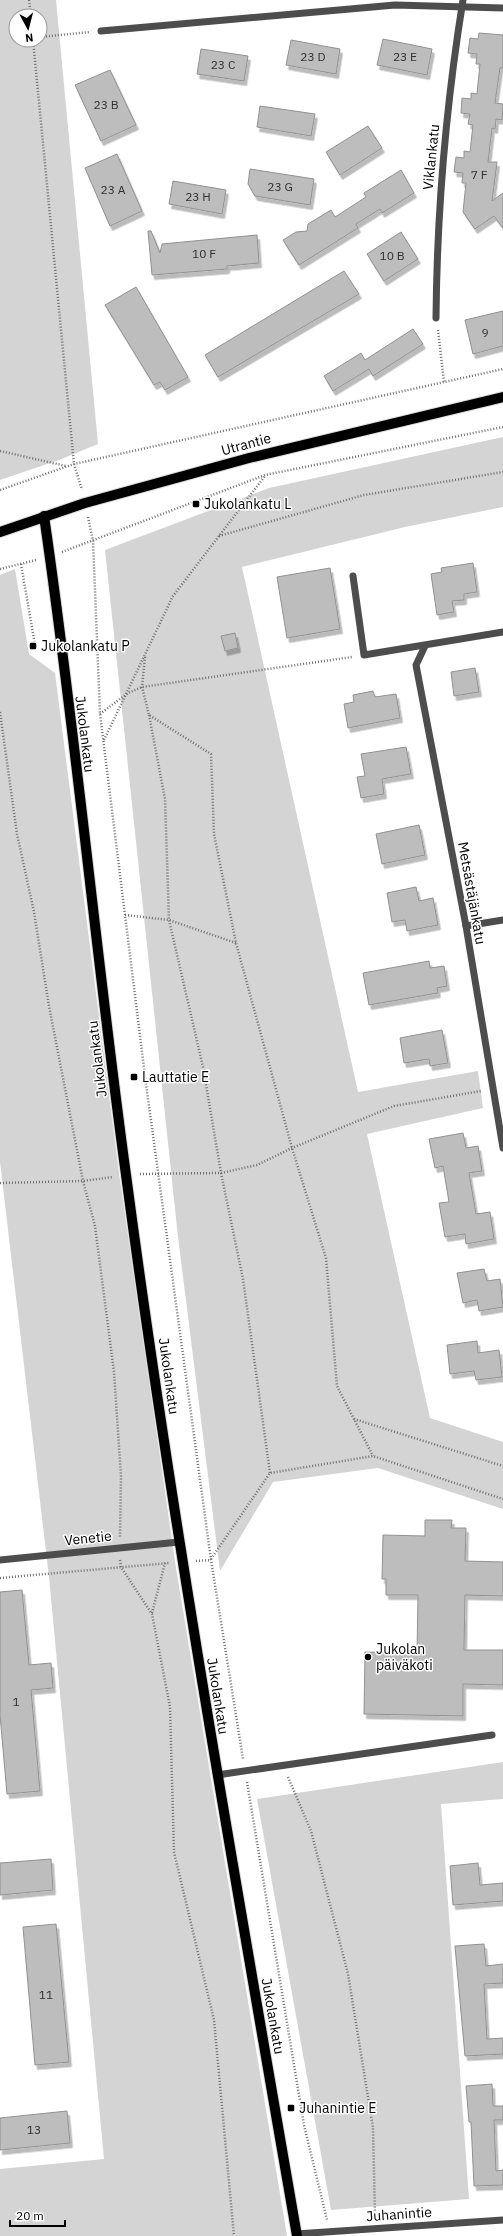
<svg xmlns="http://www.w3.org/2000/svg" width="503" height="2236" font-family="'IBM Plex Sans',sans-serif">
  <style>
    .green { fill: #d4d4d4; fill-rule: evenodd }
    .building { fill: #bdbdbd; stroke: #919191; filter: url(#shadow) }
    .lines { fill: none; stroke-linecap: round; stroke-linejoin: round }
    .major-casing { stroke: #dbdbdb; stroke-width: 12 }
    .path { stroke: #6f6f6f; stroke-width: 2.5; stroke-dasharray: 1 2; stroke-linecap: butt }
    .minor { stroke: #4d4d4d; stroke-width: 7 }
    .major { stroke: #000; stroke-width: 10 }
    .poi-dot { fill: #000; stroke: #fff; stroke-width: 1.5 }
    .labels { text-anchor: middle; stroke-width: 3; stroke-linejoin: round; paint-order: stroke }
    .number-label { font-size: 12px; fill: #2f2f2f }
    .street-label { font-size: 14px; fill: #000; stroke: #fff }
    .poi-label { font-size: 14px; fill: #000; stroke: #fff; text-anchor: start }
  </style>
  <defs>
    <filter id="shadow"><feDropShadow dx="2.5" dy="4.5" stdDeviation="0" flood-color="#0004"/></filter>
  </defs>
  <rect width="100%" height="100%" fill="#fff"/>
  <g class="green">
    <path d="M0,0H56L98,444L59,460L0,480ZM16,16H40V40H16Z"/>
    <polygon points="503,437 503,507 405,527 242,567 358,1092 478,1071 483,1108 367,1134 430,1418 503,1442 503,1509 378,1468 273,1482 220,1571 178,1237 105,550 269,488"/>
    <polygon points="15,569 29,654 55,673 119,1173 176,1568 287,2236 0,2236 0,2169 104,2159 49,1577 0,1162 0,575"/>
    <polygon points="503,1762 503,1799 441,1804 469,2199 331,2210 257,1799"/>
  </g>
  <g class="building">
    <polygon points="479,33 503,35 503,68 500,68 495,103 503,104 503,108 502,120 496,119 495,129 492,128 488,162 497,162 492,201 503,193 503,228 494,216 475,229 463,212 466,183 462,183 463,173 454,172 456,157 464,158 464,151 470,152 473,125 468,124 470,114 461,113 462,98 471,99 471,93 477,94 480,64 476,64 477,54 468,53 470,38 478,39"/>
    <polygon points="383,39 432,49 427,75 377,65"/>
    <polygon points="291,40 340,49 336,74 286,65"/>
    <polygon points="201,49 248,56 244,81 197,74"/>
    <polygon points="110,70 136,125 101,141 75,85"/>
    <polygon points="260,106 315,114 311,136 257,127"/>
    <polygon points="368,126 382,148 340,175 326,152"/>
    <polygon points="117,154 142,211 110,226 85,168"/>
    <polygon points="250,169 314,179 310,205 255,196 248,184"/>
    <polygon points="401,170 414,193 382,213 380,209 356,224 358,228 299,265 283,240 296,232 307,231 308,224 331,210 335,217 366,197 364,193"/>
    <polygon points="173,181 226,190 222,214 169,204"/>
    <polygon points="148,231 151,231 160,253 162,244 257,235 259,263 227,266 227,269 152,275"/>
    <polygon points="401,232 418,259 384,281 367,254"/>
    <polygon points="344,271 359,294 218,377 205,355"/>
    <polygon points="136,287 188,377 165,390 160,382 154,385 105,305"/>
    <polygon points="503,311 503,346 473,354 465,320"/>
    <polygon points="413,329 423,344 373,376 369,369 333,391 324,376 361,353 365,360"/>
    <polygon points="473,563 477,592 464,594 464,600 452,601 454,612 437,615 431,574 442,572 441,568"/>
    <polygon points="330,568 340,629 287,638 277,577"/>
    <polygon points="235,633 238,648 225,651 221,636"/>
    <polygon points="475,668 479,692 454,696 451,672"/>
    <polygon points="373,691 375,697 396,694 400,718 348,728 344,704 354,702 353,695"/>
    <polygon points="406,747 411,774 382,779 384,794 361,798 357,777 365,776 361,754"/>
    <polygon points="419,825 425,855 382,864 376,834"/>
    <polygon points="416,887 419,901 433,898 438,925 407,931 405,920 392,922 387,893"/>
    <polygon points="429,961 430,968 444,966 447,986 437,988 438,993 369,1005 363,973"/>
    <polygon points="442,1030 448,1063 430,1066 429,1059 404,1063 400,1038"/>
    <polygon points="463,1133 466,1148 478,1146 482,1171 469,1173 476,1214 490,1212 494,1239 466,1244 465,1234 445,1237 439,1203 449,1202 443,1166 435,1168 429,1139"/>
    <polygon points="484,1269 487,1281 500,1279 503,1307 479,1311 477,1300 463,1303 457,1273"/>
    <polygon points="477,1341 478,1353 499,1350 502,1377 476,1380 474,1371 450,1374 447,1345"/>
    <polygon points="425,1520 452,1520 451,1528 466,1528 465,1561 503,1562 503,1596 465,1595 464,1650 503,1650 503,1685 463,1684 463,1716 364,1714 365,1652 417,1653 418,1595 386,1595 386,1579 382,1579 383,1535 425,1536"/>
    <polygon points="22,1590 29,1665 51,1663 53,1688 31,1690 40,1791 7,1794 0,1715 0,1592"/>
    <polygon points="51,1859 53,1890 0,1895 0,1863"/>
    <polygon points="478,1863 480,1885 503,1883 503,1901 453,1905 450,1866"/>
    <polygon points="56,1924 69,2062 35,2065 23,1927"/>
    <polygon points="484,1944 486,1966 503,1964 503,1983 484,1984 487,2039 503,2038 503,2054 465,2056 455,1946"/>
    <polygon points="492,2084 493,2106 503,2106 503,2120 494,2120 496,2171 503,2170 503,2185 474,2186 471,2122 469,2122 466,2086"/>
    <polygon points="67,2111 70,2143 0,2150 0,2118"/>
  </g>
  <g class="lines">
    <defs>
      <g id="major">
        <path d="M44,516C76,735 96,956 126,1175C173,1530 236,1883 297,2236"/>
        <polyline points="0,532 85,503 249,458 503,397"/>
      </g>
    </defs>
    <use href="#major" class="major-casing"/>
    <g class="path">
      <polyline points="29,0 31,16"/>
      <polyline points="40,37 90,32"/>
      <polyline points="33,40 74,464 82,490"/>
      <polyline points="438,330 444,382"/>
      <polyline points="0,451 66,466"/>
      <polyline points="0,490 74,464 503,369"/>
      <polyline points="88,517 93,541 100,714 146,1084 211,1560 243,1759"/>
      <polyline points="219,536 364,495 503,472"/>
      <polyline points="62,552 265,475 503,427"/>
      <polyline points="21,564 35,645"/>
      <polyline points="0,569 36,560"/>
      <polyline points="145,657 142,687 149,715 211,754 214,834 236,943 292,1148 326,1258 337,1386 373,1456"/>
      <polyline points="0,712 17,834 34,912 49,1006 83,1181 95,1226 114,1372 121,1476 120,1537"/>
      <polyline points="100,714 128,693 142,687 352,657"/>
      <polyline points="149,715 165,799 169,920 203,1067 221,1173 243,1279 270,1473"/>
      <polyline points="104,740 173,596 265,476"/>
      <polyline points="125,915 169,920 236,943"/>
      <polyline points="140,1174 221,1173 257,1165 292,1148 394,1106 481,1091"/>
      <polyline points="0,1183 83,1181 113,1177"/>
      <polyline points="354,1419 503,1466"/>
      <polyline points="211,1559 270,1473 373,1456 503,1499"/>
      <polyline points="120,1560 121,1567 152,1614 170,1707 174,1852 214,2020 234,2236"/>
      <polyline points="196,1561 211,1560"/>
      <polyline points="0,1578 169,1563"/>
      <polyline points="152,1613 165,1563"/>
      <polyline points="288,1777 311,1831 348,1974 373,2128 375,2216"/>
      <polyline points="247,1782 304,2125 327,2220"/>
    </g>
    <g class="minor">
      <polyline points="101,31 395,5 503,8"/>
      <path d="M436,318C437,211 446,105 463,0"/>
      <polyline points="353,576 364,655 503,632"/>
      <polyline points="425,646 416,665 466,926 503,1148"/>
      <polyline points="466,926 503,920"/>
      <polyline points="0,1560 179,1542"/>
      <polyline points="217,1775 492,1735"/>
      <polyline points="296,2234 503,2220"/>
    </g>
    <use href="#major" class="major"/>
  </g>
  <g class="poi-dot">
    <rect x="192" y="500" width="8" height="8" rx="2"/>
    <rect x="29" y="642" width="8" height="8" rx="2"/>
    <rect x="130" y="1073" width="8" height="8" rx="2"/>
    <circle cx="368" cy="1657" r="4"/>
    <rect x="287" y="2104" width="8" height="8" rx="2"/>
  </g>
  <g class="labels">
    <g class="number-label">
      <text x="313" y="61">23 D</text>
      <text x="405" y="61">23 E</text>
      <text x="223" y="69">23 C</text>
      <text x="106" y="109">23 B</text>
      <text x="479" y="179">7 F</text>
      <text x="280" y="191">23 G</text>
      <text x="113" y="194">23 A</text>
      <text x="198" y="201">23 H</text>
      <text x="204" y="258">10 F</text>
      <text x="392" y="260">10 B</text>
      <text x="485" y="337">9</text>
      <text x="16" y="1706">1</text>
      <text x="46" y="1999">11</text>
      <text x="34" y="2134">13</text>
    </g>
    <g class="street-label">
      <text transform="translate(431 157) rotate(-84)" y="5">Viklankatu</text>
      <text transform="translate(246 444) rotate(-15)" y="5">Utrantie</text>
      <text transform="translate(85 734) rotate(83)" y="5">Jukolankatu</text>
      <text transform="translate(472 893) rotate(80)" y="5">Metsästäjänkatu</text>
      <text transform="translate(97 1059) rotate(-97)" y="5">Jukolankatu</text>
      <text transform="translate(169 1376) rotate(82)" y="5">Jukolankatu</text>
      <text transform="translate(88 1538) rotate(-6)" y="5">Venetie</text>
      <text transform="translate(218 1696) rotate(81)" y="5">Jukolankatu</text>
      <text transform="translate(273 2016) rotate(80)" y="5">Jukolankatu</text>
      <text transform="translate(399 2214) rotate(-4)" y="5">Juhanintie</text>
    </g>
    <g class="poi-label">
      <text x="204" y="509">Jukolankatu L</text>
      <text x="41" y="651">Jukolankatu P</text>
      <text x="142" y="1082">Lauttatie E</text>
      <text x="376" y="1654">Jukolan<tspan x="376" dy="16">päiväkoti</tspan></text>
      <text x="299" y="2113">Juhanintie E</text>
    </g>
  </g>
  <g transform="translate(28 28) rotate(173)"><circle r="19" fill="#ffffff" stroke="#999999"/>
  <path d="M0-3L7 15L0 10L-7 15Z" fill="#000000"/>
  <text y="-6" font-size="11" font-weight="bold" text-anchor="middle" fill="#000000">N</text>
  </g>
  <path d="M10 2220v6h55v-6" fill="none" stroke="#000000" stroke-width="2"/>
  <text x="16" y="2220" font-size="12" fill="#000000" stroke="#ffffff" stroke-width="3" paint-order="stroke">20 m</text>
</svg>
